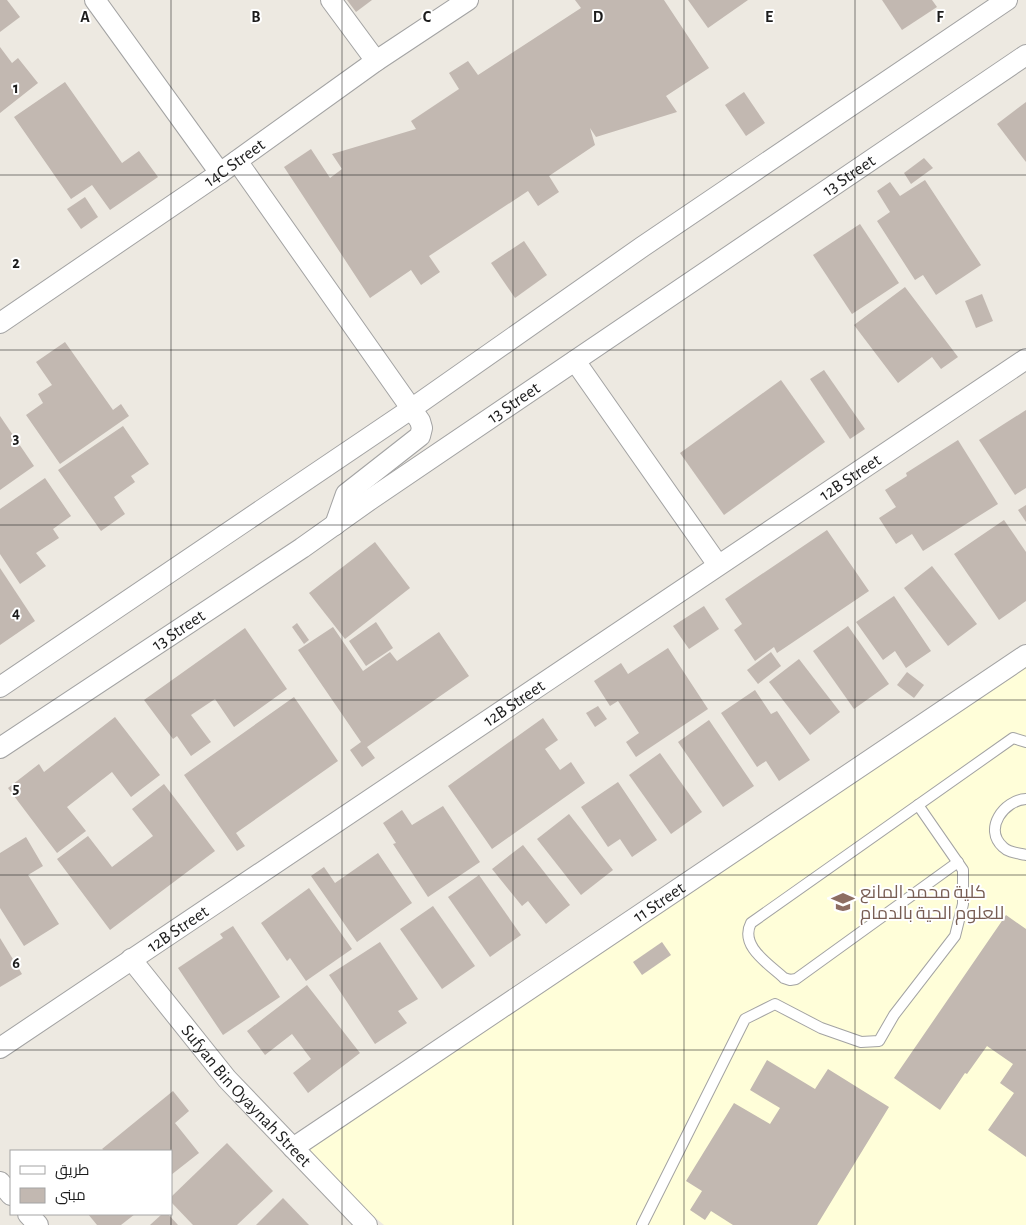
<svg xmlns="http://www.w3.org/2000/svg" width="1026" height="1225" font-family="'Alegreya Sans',Cairo,sans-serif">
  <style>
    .education { fill: #fffed9 }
    .building { fill: #c2b8b1 }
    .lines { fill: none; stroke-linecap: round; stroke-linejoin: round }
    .service-casing { stroke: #a3a3a3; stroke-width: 12 }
    .minor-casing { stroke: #a3a3a3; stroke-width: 22 }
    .service { stroke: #fff; stroke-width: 10 }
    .minor { stroke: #fff; stroke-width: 20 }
    .grid { fill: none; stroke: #1c1c1c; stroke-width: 1; stroke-opacity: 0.55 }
    .labels { text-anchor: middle; stroke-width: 4; stroke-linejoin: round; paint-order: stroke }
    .street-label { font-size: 18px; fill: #1c1c1c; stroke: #fff }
    .education-label { font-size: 18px; fill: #785e54; stroke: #fff; text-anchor: start }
    .grid-label { font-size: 16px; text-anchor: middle; font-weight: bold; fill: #1c1c1c; stroke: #fff; stroke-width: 4; stroke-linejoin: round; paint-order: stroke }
  </style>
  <rect width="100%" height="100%" fill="#ede9e1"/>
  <polygon class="education" points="1026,655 1026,1225 384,1225 293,1148"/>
  <g class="building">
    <polygon points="0,0 7,0 20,17 0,32"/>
    <polygon points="347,0 372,0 356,12"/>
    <polygon points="575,0 664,0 709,68 666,96 677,112 596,137 590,128 595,145 549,176 559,192 538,206 528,191 429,256 440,272 421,285 411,270 370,298 284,167 311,149 330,178 342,169 332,154 416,129 411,121 459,89 449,73 468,61 478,75 581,8"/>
    <polygon points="688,0 748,0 708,28"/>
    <polygon points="882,0 932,0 937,7 902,30"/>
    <polygon points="0,47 12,63 18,58 38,83 0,113"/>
    <polygon points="65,82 122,163 139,151 158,177 110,210 92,185 71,199 14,117"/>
    <polygon points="744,92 765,123 746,136 725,105"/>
    <polygon points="1026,102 1026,162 997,124"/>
    <polygon points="924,158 933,168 911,184 904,173"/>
    <polygon points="925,180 981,265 936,295 923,275 915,280 877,221 890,212 877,191 890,182 900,196"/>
    <polygon points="85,197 98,217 81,229 67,209"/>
    <polygon points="860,224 899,283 852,314 813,255"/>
    <polygon points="524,241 547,275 515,298 491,263"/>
    <polygon points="905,287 958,357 941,369 932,357 898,383 854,325"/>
    <polygon points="982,294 993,321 976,328 965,301"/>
    <polygon points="65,342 113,410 121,404 129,416 60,464 26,415 43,403 38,394 52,385 36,362"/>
    <polygon points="824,370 865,429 850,439 810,379"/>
    <polygon points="781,380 825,442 724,515 680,453"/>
    <polygon points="1026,410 1026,488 1015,495 979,440"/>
    <polygon points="0,416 34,466 0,490"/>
    <polygon points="123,426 149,464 131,476 135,482 114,497 125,514 101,531 58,470"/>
    <polygon points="958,440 998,504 923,551 912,534 896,544 879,518 896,507 885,490 907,476 906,473"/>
    <polygon points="45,478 71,516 53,529 59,538 36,553 46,566 20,584 0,554 0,509"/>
    <polygon points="1026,505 1026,522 1018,510"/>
    <polygon points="1004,520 1026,552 1026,601 999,620 954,554"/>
    <polygon points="827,530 869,591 777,653 774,647 755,661 734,630 742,624 725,599"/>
    <polygon points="375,542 410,588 345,639 309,593"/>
    <polygon points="932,566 977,624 948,646 904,588"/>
    <polygon points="0,568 35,621 0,645"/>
    <polygon points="894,596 931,651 906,668 895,651 883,660 856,622"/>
    <polygon points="704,606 719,629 689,649 673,626"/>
    <polygon points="376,622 393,648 366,666 349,641"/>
    <polygon points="297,623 309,640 304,644 292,627"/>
    <polygon points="848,626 889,684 854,709 813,651"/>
    <polygon points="333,627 363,671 390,652 397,661 439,632 469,676 367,747 375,758 362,767 350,750 361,742 298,650"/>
    <polygon points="245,628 287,689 234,727 215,699 191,715 211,742 191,756 177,736 173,739 144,700"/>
    <polygon points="668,648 708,709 636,757 626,742 639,733 618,701 610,706 594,681 621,663 628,674"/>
    <polygon points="771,652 781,666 758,684 747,670"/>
    <polygon points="799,659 840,712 810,735 769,682"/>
    <polygon points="907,672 924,685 914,698 897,685"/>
    <polygon points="755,690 771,714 777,711 810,760 779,781 766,761 757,767 721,713"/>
    <polygon points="294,697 338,761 236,833 245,846 237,851 184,775"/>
    <polygon points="598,706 607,719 595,727 586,713"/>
    <polygon points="115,717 160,775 131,797 112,772 67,807 86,831 57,853 8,788 39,764 44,772"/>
    <polygon points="543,718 558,740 545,749 560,770 571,762 585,783 492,849 448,786"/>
    <polygon points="709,720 754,786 723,807 678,742"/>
    <polygon points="660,753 702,812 671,834 629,775"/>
    <polygon points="618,782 657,840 632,857 620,839 608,847 581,807"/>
    <polygon points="164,784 215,851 110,930 57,859 88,836 112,867 153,836 132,809"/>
    <polygon points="443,806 480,862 428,897 393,844 396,843 383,823 402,810 412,825"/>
    <polygon points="569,814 613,870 581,895 537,839"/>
    <polygon points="26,837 43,866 28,875 59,924 24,946 0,908 0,853"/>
    <polygon points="523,845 570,905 546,924 528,901 522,906 492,869"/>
    <polygon points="378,853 412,903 357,942 311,876 324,867 335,883"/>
    <polygon points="479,875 521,935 490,957 448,897"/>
    <polygon points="309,888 352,949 306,981 290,958 287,961 261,923"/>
    <polygon points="433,906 475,966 442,989 400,929"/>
    <polygon points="1006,915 1026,929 1026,1157 988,1130 1014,1093 1000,1083 1013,1064 987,1046 967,1074 965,1073 940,1110 894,1078"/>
    <polygon points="233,926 280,997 223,1035 178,968 223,938 220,934"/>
    <polygon points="0,938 22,974 0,987"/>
    <polygon points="380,942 418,999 398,1011 407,1023 375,1044 329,975"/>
    <polygon points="662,942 671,955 642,975 633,962"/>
    <polygon points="307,985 360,1053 308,1093 293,1073 311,1059 292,1034 265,1055 247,1031"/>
    <polygon points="767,1060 815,1089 828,1069 889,1107 817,1225 733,1225 711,1211 705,1220 690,1210 702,1191 686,1181 734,1103 770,1124 780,1108 750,1090"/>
    <polygon points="173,1091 189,1111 175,1123 199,1153 171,1175 171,1151 105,1151 102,1149"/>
    <polygon points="227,1143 273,1191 237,1225 193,1225 171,1202 171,1197"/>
    <polygon points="283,1198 309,1225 256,1225"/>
    <polygon points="88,1214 135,1214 121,1225 97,1225"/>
    <polygon points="162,1214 168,1214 178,1225 150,1225"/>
  </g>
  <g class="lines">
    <defs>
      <g id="service">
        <path d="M1026,799C1004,800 983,829 1003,847C1009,853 1018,853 1026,855"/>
        <path d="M958,862L796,979L790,980L784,978C769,964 739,946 751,923L1013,738L1026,742"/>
        <polyline points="642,1225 745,1019 775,1004 821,1028 861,1042 879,1041 894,1015 955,936 963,904 963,870 918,805"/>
      </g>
      <g id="minor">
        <polyline points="95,0 220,173"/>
        <polyline points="331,0 376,61"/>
        <polyline points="237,161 420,421 422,428 420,436 346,494 335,525"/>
        <path id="s1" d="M0,323L220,173L376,61L468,0"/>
        <polyline points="575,361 718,565"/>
        <polyline points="0,687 411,409 642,247 1007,0"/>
        <path id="s2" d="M0,748L302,548L371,499L1026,55"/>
        <path id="s3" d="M131,959L227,1079L367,1225"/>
        <path id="s4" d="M0,1048L1026,359"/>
        <path id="s5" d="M293,1148L1026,655"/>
        <polyline points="0,1182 11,1195"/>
        <polyline points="28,1214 38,1225"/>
      </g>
    </defs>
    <use href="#service" class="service-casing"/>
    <use href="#minor" class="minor-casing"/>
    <use href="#service" class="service"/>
    <use href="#minor" class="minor"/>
  </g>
  <path class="grid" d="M171,0V1151M342,0V1225M513,0V1225M684,0V1225M855,0V1225M0,175H1026M0,350H1026M0,525H1026M0,700H1026M0,875H1026M0,1050H1026M171,1214V1225"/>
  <defs>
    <symbol id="university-bare" viewBox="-9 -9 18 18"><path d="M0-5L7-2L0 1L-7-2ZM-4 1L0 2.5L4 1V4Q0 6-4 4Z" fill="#8d6e63" stroke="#fff" stroke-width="2.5" paint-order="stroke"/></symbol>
  </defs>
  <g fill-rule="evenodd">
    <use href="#university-bare" x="827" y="886" width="32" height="32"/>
  </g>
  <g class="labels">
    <g class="street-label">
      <text dy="6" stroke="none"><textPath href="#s1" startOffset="284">14C Street</textPath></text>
      <text dy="6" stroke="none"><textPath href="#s2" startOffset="1024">13 Street</textPath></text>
      <text dy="6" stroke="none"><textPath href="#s2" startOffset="619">13 Street</textPath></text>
      <text dy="6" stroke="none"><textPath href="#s4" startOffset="1024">12B Street</textPath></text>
      <text dy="6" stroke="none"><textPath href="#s2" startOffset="214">13 Street</textPath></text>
      <text dy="6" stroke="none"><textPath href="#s4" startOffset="619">12B Street</textPath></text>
      <text dy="6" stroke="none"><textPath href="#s5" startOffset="441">11 Street</textPath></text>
      <text dy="6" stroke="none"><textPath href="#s4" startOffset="214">12B Street</textPath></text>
      <text dy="6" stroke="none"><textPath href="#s3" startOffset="179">Sufyan Bin Oyaynah Street</textPath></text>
    </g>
    <g class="education-label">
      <text x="860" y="898">كلية محمد المانع<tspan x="860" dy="21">للعلوم الحية بالدمام</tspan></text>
    </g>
  </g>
  <g class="grid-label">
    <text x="85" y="22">A</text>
    <text x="256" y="22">B</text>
    <text x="427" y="22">C</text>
    <text x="598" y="22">D</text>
    <text x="769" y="22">E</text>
    <text x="940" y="22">F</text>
    <text x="16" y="93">1</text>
    <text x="16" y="268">2</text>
    <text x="16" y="443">3</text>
    <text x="16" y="618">4</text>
    <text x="16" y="793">5</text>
    <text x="16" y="968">6</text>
  </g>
  <rect x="10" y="1150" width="162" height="65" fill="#ffffff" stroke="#a4a4a4"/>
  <rect x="20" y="1166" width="25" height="8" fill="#ffffff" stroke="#a4a4a4"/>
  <text x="55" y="1175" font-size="15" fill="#1c1c1c">طريق</text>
  <rect x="20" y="1188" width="25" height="15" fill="#c2b8b1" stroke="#a4a4a4"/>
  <text x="55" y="1200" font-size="15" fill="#1c1c1c">مبنى</text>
</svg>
